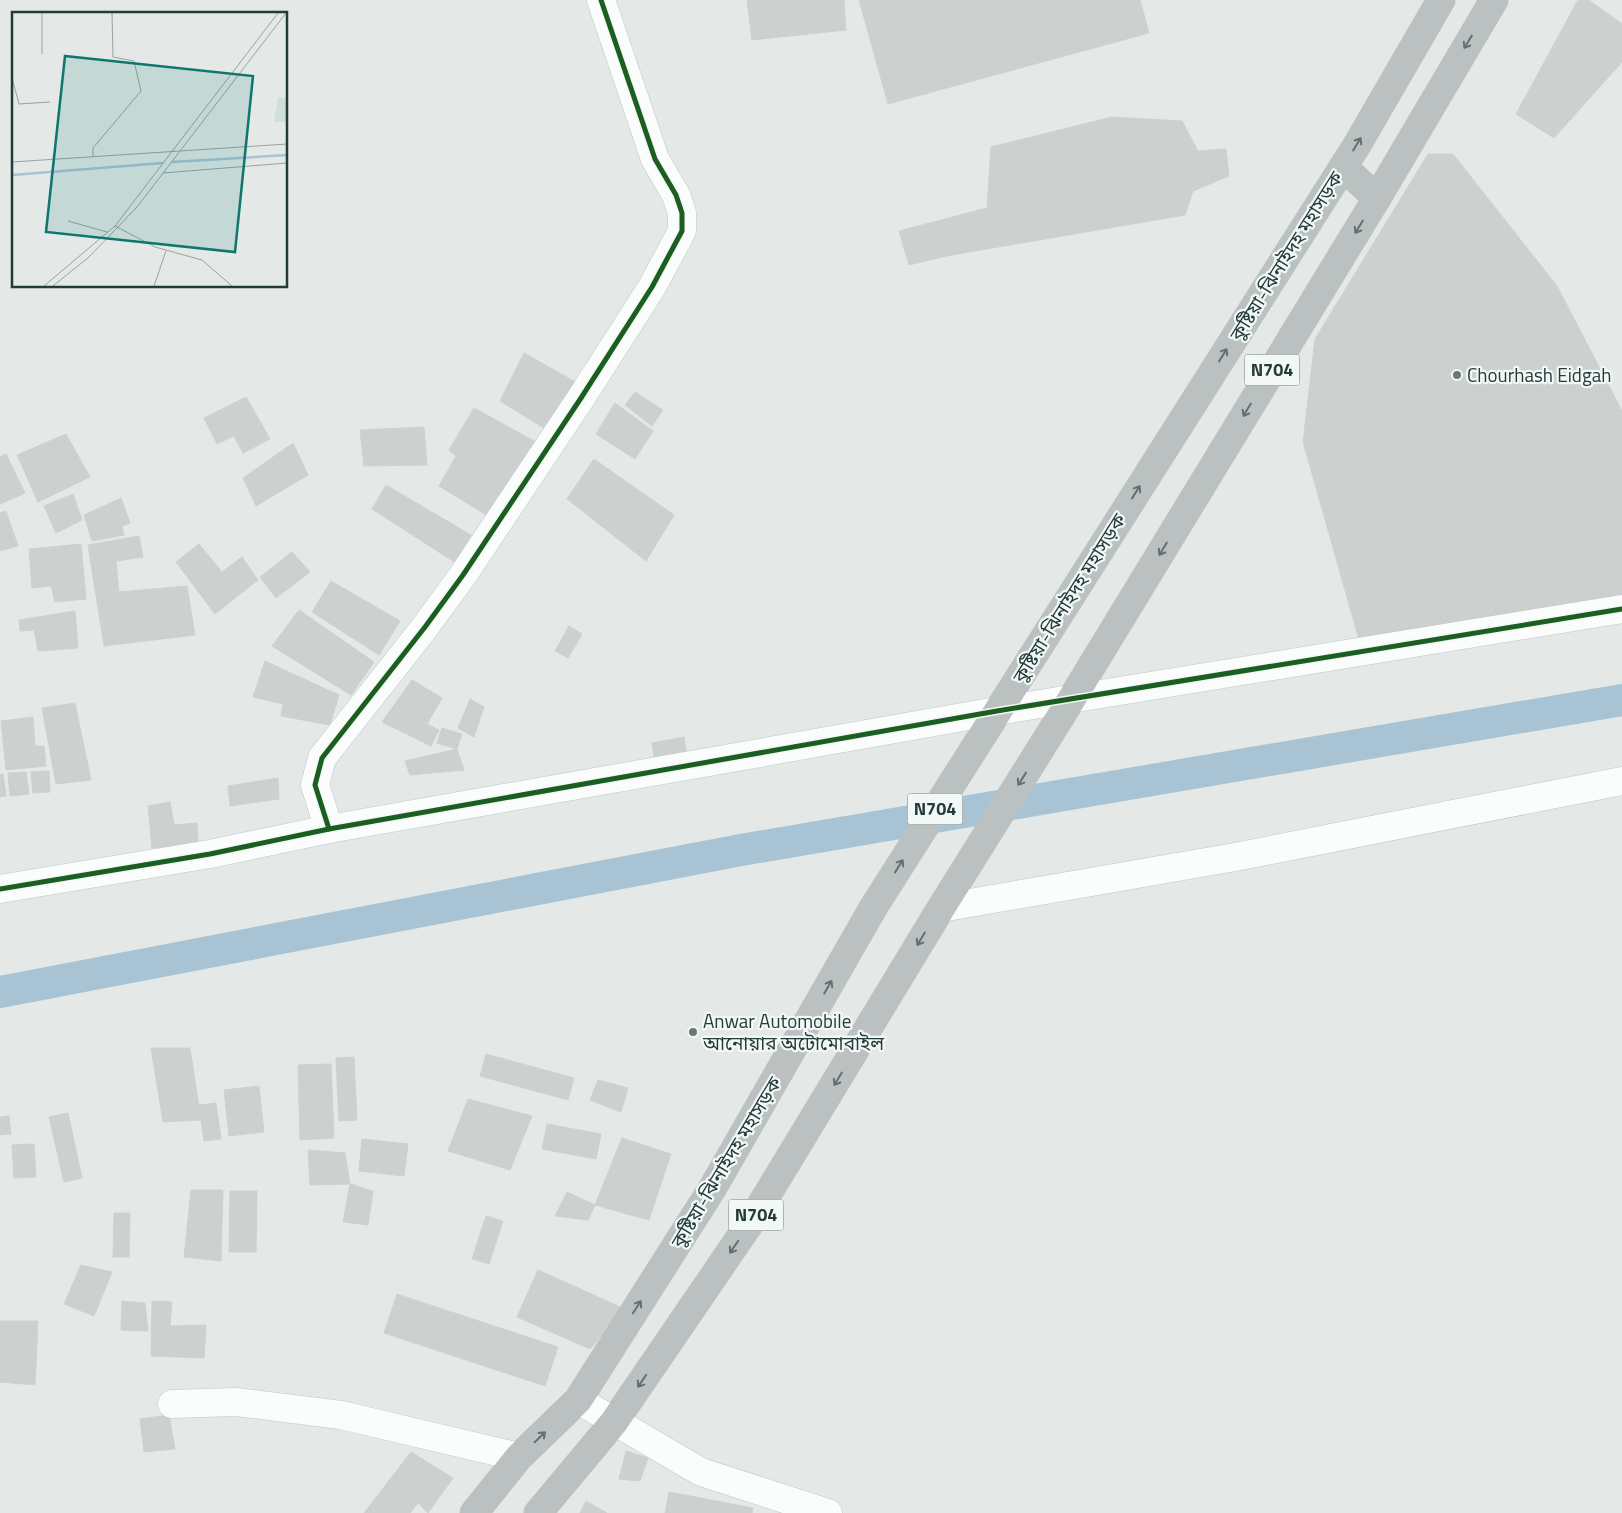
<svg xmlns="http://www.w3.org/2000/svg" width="1622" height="1513" font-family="'Titillium Web','Noto Sans Bengali',sans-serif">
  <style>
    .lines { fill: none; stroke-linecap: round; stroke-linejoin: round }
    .canal { stroke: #a8c3d4; stroke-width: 32 }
    .building { fill: #ccd0cf; stroke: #cdd2d1 }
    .minor-casing { stroke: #c1c6c5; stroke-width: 29 }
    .highway-casing { stroke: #bdc5c4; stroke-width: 29 }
    .minor { stroke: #fbfcfc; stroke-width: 28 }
    .highway { stroke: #bbc1c1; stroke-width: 28 }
    .cycleway-casing { stroke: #f2f8f6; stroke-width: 8 }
    .cycleway { stroke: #1b5e20; stroke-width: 5 }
    .oneway { stroke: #607170 }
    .poi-dot { fill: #677877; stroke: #f2f8f6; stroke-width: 2 }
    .labels { text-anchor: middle; stroke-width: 4.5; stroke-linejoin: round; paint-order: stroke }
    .shield { fill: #f2f8f6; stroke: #617472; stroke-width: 1 }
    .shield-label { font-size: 18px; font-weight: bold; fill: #233b3a }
    .street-label { font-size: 19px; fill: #233b3a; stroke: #f2f8f6 }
    .poi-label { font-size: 19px; fill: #233b3a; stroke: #f2f8f6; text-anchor: start }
    .inset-river { fill: none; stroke: #a8c3d4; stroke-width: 2.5 }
    .inset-road { fill: none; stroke: #97a3a2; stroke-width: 1 }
    .view { fill: #0f766e; fill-opacity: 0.15; stroke: #0f766e; stroke-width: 2.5 }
    .inset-edge { fill: none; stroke: #233b3a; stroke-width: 2.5 }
  </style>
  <rect width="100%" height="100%" fill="#e4e9e8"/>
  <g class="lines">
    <polyline class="canal" points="0,992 741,850 1622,700"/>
  </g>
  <g class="building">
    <polygon points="747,0 844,0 846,30 752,40"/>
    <polygon points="859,0 1140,0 1149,33 888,104"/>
    <polygon points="1578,0 1589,0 1622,24 1622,62 1554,138 1516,114"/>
    <polygon points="1112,117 1182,121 1198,151 1226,149 1229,176 1193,191 1185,215 946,256 909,265 899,231 987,208 991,147"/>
    <polygon points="1428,154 1453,154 1557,286 1622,411 1622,597 1360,643 1303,442 1315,339"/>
    <polygon points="524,353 579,384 552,433 500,401"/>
    <polygon points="635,392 663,410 652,426 625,405"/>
    <polygon points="246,397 270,439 243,453 234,436 217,444 204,418"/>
    <polygon points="615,403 653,431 635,459 596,434"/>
    <polygon points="474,408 536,442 488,516 439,486 456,456 449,450"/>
    <polygon points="424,427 427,465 364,466 360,430"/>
    <polygon points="66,434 90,477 38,502 17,455"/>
    <polygon points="293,443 308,475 256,506 243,478"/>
    <polygon points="6,454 25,493 0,504 0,457"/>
    <polygon points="594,459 674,515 646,561 567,499"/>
    <polygon points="386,485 471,535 456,563 372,509"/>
    <polygon points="73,494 82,520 56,533 44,506"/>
    <polygon points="121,498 130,523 122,526 124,535 92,541 84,515"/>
    <polygon points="6,511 18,546 0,551 0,513"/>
    <polygon points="139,536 143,557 116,561 119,592 187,586 195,635 104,646 88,545"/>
    <polygon points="81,544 86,599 55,602 51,586 32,588 29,549"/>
    <polygon points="199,544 222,572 242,557 258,580 215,614 176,562"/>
    <polygon points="292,552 310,572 276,598 260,577"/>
    <polygon points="331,581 400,621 379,655 312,612"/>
    <polygon points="299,610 374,662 351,695 272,646"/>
    <polygon points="75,611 78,648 38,651 34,630 20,631 19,620"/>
    <polygon points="569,626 582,634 568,658 555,651"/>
    <polygon points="265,661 339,695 330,725 281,716 283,704 253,697"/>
    <polygon points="412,680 442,698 427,724 439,730 431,746 382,722"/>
    <polygon points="470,699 484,707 474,737 458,728"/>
    <polygon points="75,703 91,780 56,784 42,708"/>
    <polygon points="33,717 35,746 44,746 46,766 6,770 1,721"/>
    <polygon points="442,728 462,734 457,749 437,743"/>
    <polygon points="684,737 686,751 654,757 652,743"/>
    <polygon points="457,749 464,770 410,775 405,761"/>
    <polygon points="49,771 50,792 33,793 31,772"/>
    <polygon points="26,772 29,794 10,796 8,773"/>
    <polygon points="3,774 6,796 0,797 0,775"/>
    <polygon points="278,778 279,799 230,806 228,786"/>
    <polygon points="170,802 174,825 197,823 198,847 152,848 148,806"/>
    <polygon points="151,1048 190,1048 201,1120 163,1122"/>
    <polygon points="486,1054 574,1078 568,1100 480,1076"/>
    <polygon points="354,1057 357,1120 339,1121 336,1058"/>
    <polygon points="331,1064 334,1138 300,1140 298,1065"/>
    <polygon points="598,1080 628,1088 621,1112 590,1100"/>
    <polygon points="259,1086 264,1132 229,1136 224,1090"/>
    <polygon points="468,1099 532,1116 510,1170 448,1151"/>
    <polygon points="216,1103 221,1139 204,1141 199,1105"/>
    <polygon points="68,1113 82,1178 64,1182 49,1117"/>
    <polygon points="9,1116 11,1134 0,1135 0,1117"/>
    <polygon points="547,1124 601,1134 596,1159 542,1149"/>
    <polygon points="622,1138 671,1154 649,1220 595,1205"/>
    <polygon points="362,1139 408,1144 404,1176 359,1171"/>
    <polygon points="34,1144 36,1177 14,1178 12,1145"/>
    <polygon points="308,1150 345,1153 350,1184 310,1185"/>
    <polygon points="350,1184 373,1191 368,1225 343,1222"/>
    <polygon points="191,1190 223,1190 221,1261 184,1257"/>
    <polygon points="230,1191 257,1191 256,1252 229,1252"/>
    <polygon points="567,1192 595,1205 588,1220 555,1216"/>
    <polygon points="114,1213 130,1213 129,1257 113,1257"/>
    <polygon points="486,1216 503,1221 489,1264 472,1259"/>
    <polygon points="81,1265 112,1272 94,1316 64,1304"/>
    <polygon points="538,1270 625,1309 590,1349 517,1317"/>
    <polygon points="397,1294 558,1347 545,1386 384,1333"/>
    <polygon points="122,1301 145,1303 148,1331 121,1330"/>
    <polygon points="152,1301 172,1302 170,1326 206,1325 204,1358 151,1356"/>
    <polygon points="0,1321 38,1321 35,1385 0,1382"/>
    <polygon points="169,1415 175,1449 144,1452 140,1419"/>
    <polygon points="626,1451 648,1458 640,1481 619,1479"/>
    <polygon points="411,1452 453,1478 428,1513 418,1503 410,1513 364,1513"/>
    <polygon points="669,1492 753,1508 752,1513 665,1513"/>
    <polygon points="586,1501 607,1513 580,1513"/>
  </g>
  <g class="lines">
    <defs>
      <g id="minor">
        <polyline points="329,829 315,785 322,758 425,627 463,575 581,398 652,287 682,231 682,213 676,195 655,159 601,0"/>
        <polyline points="0,889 210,854 329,829 997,711 1622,609"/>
        <polyline points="941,908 1235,857 1622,781"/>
        <polyline points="578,1400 701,1472 828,1513"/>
        <polyline points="172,1404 236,1402 341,1415 519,1457"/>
      </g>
      <g id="highway">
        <polyline points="1343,167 1377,198"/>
        <polyline points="474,1513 519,1457 578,1400 712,1189 873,908 1357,145 1441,0"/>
        <polyline points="538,1513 614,1422 750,1223 941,908 1071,700 1377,198 1494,0"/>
      </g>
    </defs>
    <use href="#minor" class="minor-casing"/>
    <use href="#highway" class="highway-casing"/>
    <use href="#minor" class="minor"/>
    <use href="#highway" class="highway"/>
    <defs>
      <g id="cycleway">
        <polyline points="329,829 315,785 322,758 425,627 463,575 581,398 652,287 682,231 682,213 676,195 655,159 601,0"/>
        <polyline points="0,889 210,854 329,829 997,711 1622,609"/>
      </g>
    </defs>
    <use href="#cycleway" class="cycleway-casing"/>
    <use href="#cycleway" class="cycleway"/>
  </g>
  <defs><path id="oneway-shaft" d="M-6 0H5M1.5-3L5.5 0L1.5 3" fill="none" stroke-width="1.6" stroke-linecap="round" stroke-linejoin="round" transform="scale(1.25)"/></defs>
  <g class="oneway">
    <use href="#oneway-shaft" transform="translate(1468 42) rotate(121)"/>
    <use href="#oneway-shaft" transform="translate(1357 144) rotate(-59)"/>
    <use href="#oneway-shaft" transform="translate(1359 227) rotate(121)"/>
    <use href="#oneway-shaft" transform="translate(1223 355) rotate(-58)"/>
    <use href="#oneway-shaft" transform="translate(1247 410) rotate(121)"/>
    <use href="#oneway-shaft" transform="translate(1136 492) rotate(-58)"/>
    <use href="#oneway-shaft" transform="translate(1163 549) rotate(121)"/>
    <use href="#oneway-shaft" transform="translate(1022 779) rotate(122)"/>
    <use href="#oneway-shaft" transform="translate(899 866) rotate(-58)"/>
    <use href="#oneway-shaft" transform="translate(921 939) rotate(121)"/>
    <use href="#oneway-shaft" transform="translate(828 987) rotate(-60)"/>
    <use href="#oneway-shaft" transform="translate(838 1079) rotate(121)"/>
    <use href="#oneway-shaft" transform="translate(734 1247) rotate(124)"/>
    <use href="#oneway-shaft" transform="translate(637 1307) rotate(-57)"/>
    <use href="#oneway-shaft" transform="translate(642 1381) rotate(124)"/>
    <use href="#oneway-shaft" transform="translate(540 1437) rotate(-44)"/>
  </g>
  <g class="poi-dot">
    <circle cx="1457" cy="375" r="5"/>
    <circle cx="693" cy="1032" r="5"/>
  </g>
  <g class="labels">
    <g class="shield">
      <rect x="1244.5" y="354.5" width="55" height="31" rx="4"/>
      <rect x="907.5" y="793.5" width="55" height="31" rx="4"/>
      <rect x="728.5" y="1199.5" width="55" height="31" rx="4"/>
    </g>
    <g class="shield-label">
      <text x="1272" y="376">N704</text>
      <text x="935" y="815">N704</text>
      <text x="756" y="1221">N704</text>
    </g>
    <g class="street-label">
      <text transform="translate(1286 256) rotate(-58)" y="7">কুষ্টিয়া-ঝিনাইদহ মহাসড়ক</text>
      <text transform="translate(1069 598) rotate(-58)" y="7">কুষ্টিয়া-ঝিনাইদহ মহাসড়ক</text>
      <text transform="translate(726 1162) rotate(-59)" y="7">কুষ্টিয়া-ঝিনাইদহ মহাসড়ক</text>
    </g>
    <g class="poi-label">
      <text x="1467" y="382">Chourhash Eidgah</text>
      <text x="703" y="1028">Anwar Automobile<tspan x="703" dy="22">আনোয়ার অটোমোবাইল</tspan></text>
    </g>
  </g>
  <g transform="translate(12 12)">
    <rect width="275" height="275" fill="#e4e9e8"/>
    <path d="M266,86H275V110H262Z" fill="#cee1d9"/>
    <path class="inset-river" d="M160,150L275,143M0,163L151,151"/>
    <path class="inset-road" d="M30,42V1M0,66L7,92L38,90M81,145V136L129,79L122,49L101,45L100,1M0,150L275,132M151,161L275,151M56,209L95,220M103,214L143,235L190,248L220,274M32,274L103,214L266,1M41,274L77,245L125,195L274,1M142,274L154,239"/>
    <path class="view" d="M53,44L241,64L223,240L34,220Z"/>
    <rect width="275" height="275" class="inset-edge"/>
  </g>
</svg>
